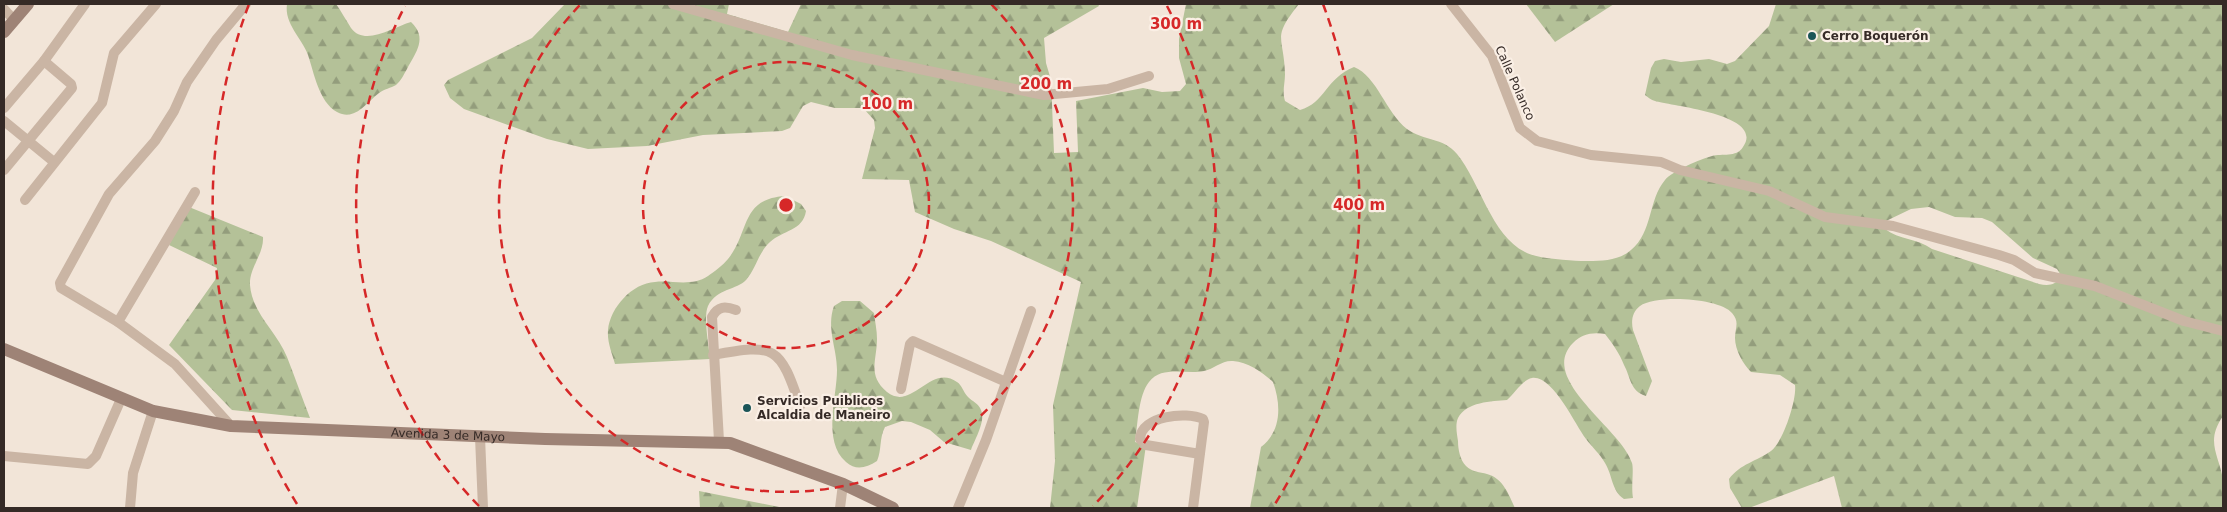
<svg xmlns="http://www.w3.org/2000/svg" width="2227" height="512" font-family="'DejaVu Sans',sans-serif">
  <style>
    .forest { fill: url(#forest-firs); fill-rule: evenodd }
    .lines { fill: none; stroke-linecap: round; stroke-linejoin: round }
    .street { stroke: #cab5a4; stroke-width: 10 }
    .secondary { stroke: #9e8376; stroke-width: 12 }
    .ring { fill: none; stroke: #d62828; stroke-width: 2.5; stroke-dasharray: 9 6 }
    .poi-dot { fill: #1b5558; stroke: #faefe5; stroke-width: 2 }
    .labels { text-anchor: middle; stroke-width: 4.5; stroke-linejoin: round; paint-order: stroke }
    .poi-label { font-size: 12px; font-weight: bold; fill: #352a26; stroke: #faefe5; text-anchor: start }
    .street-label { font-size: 12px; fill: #352a26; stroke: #faefe5 }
    .centre { fill: #d62828; stroke: #faefe5; stroke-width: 2.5 }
    .ring-label { font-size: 15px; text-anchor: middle; font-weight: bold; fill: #d62828; stroke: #faefe5; stroke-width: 4.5; stroke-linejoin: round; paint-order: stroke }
  </style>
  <defs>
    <pattern id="forest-firs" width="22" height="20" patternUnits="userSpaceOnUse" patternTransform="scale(1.25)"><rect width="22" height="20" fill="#b4c198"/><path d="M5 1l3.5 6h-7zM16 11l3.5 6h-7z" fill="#939d7c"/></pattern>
  </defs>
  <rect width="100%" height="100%" fill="#f2e5d8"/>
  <g class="forest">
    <path d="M287,4H336C341,11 346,20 351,28C365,47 393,27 411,22C428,38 416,52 407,69C404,74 401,81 396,85C391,88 384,89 379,93C367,102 355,122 337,112C319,102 314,73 308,55C302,38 284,24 287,4Z"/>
    <path d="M565,4H729L727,14L788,32L801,4H1098L1099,6L1044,38L1046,63L1051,80L1054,153L1078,152L1076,101L1143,88L1162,92L1180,91L1186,84L1179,58V39L1186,4H1299C1271,39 1284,35 1285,74C1285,84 1282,91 1285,101L1300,110C1325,103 1326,78 1354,67C1377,76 1386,113 1407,129C1423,141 1443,137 1457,154C1480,182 1491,235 1525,252C1538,259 1566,260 1581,261C1598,261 1617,262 1631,250C1653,232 1648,200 1665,180C1672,171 1701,159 1712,156C1722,153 1736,158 1743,147C1766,114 1670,106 1655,101C1651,100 1648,97 1645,95L1651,68L1655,61L1664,59L1681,62L1709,59L1727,64L1735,61L1769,26L1776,4H2223V416C2205,442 2219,454 2223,480C2225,489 2223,499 2223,508H1842L1834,476L1749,508H1742L1730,488L1729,479C1740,464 1757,461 1771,451C1783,442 1797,400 1795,385L1780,375L1751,372C1743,364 1735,350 1735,338C1735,328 1740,322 1732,313C1720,298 1656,294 1640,306C1632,312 1631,321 1633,330L1652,381L1646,396C1630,391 1631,378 1624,365C1620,354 1612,343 1605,334C1592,332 1582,334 1573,343C1537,379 1622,429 1632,463C1634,470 1631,487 1633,498L1624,499C1611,490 1613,476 1605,463C1600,454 1592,447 1586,439C1575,425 1553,375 1532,378C1522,380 1514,394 1507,400C1492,401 1466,402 1458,418C1455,425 1457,434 1458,441C1458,449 1460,460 1466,466C1472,472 1480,472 1487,474C1503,478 1509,495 1515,508H1250L1261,447C1282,431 1281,404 1273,382C1262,372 1248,362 1233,361C1222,360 1214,369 1204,371C1187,375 1162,365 1149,382C1138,396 1138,424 1135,442L1146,445L1137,508H1050L1055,461L1053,405L1081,282L991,241L954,229L915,212L909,180L862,179L875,128L874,120L863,108H835L811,102L803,106L790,128L782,131L703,135L647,146L588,149L547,139L464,109L450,98L444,85L448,80L532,38ZM1929,207L1955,217L1982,218L1992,222L2033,258L2057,269L2062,277C2055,285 2049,286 2039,284L1932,249C1917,238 1899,240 1885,229L1886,221L1911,209Z"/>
    <polygon points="1526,4 1614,4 1555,42"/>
    <path d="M785,196L801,204L806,211C803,231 783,230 770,242C758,253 756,269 746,280C737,290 717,288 708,306C703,317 709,346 710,359L615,364C612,353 607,342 608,330C610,308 632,283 655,282C672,280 692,287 708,276C714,272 723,265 728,259C750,232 740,199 785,196Z"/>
    <path d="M189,207L263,237C264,254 249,268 250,285C252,313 277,332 287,357C295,377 302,398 310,418L232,410L169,345L215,280L217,268L169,245Z"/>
    <path d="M842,301H860L874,313C875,322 877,330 877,339C877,360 867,375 887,392C912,412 930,363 957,382C962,385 963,392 968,397C972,401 979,404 981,410C986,421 975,439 971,450L944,442L930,430L911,422L902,421L885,427C879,438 882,450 877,461C866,468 856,471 846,462C822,441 837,397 837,370C837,348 826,328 834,306Z"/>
    <polygon points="699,491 784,508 700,508"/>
  </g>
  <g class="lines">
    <g class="street">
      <polyline points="673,4 852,55 1044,95 1108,89 1149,76"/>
      <polyline points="1451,4 1492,56 1520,128 1537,141 1591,155 1661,162 1680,170 1769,191 1825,217 1893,226 1999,255 2014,260 2035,273 2095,286 2184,321 2223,331"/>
      <polyline points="4,9 14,20"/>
      <polyline points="4,108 44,61 85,4"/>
      <polyline points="4,121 54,162"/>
      <polyline points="4,170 72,88 71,84 44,61"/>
      <polyline points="25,200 102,103 114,53 156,4"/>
      <polyline points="118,322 195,192"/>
      <path d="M713,355C775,343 780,346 800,406"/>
      <polyline points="901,389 910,344 913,341 1006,382"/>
      <polyline points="231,426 175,364 118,322 61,288 60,283 109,194 155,141 174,111 187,82 216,40 246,4"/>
      <polyline points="480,437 483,508"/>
      <path d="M719,441L712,317C718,306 725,306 736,310"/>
      <polyline points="4,456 88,464 96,456 121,399"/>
      <polyline points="130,508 133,473 153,411"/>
      <polyline points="840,508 843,484"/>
      <polyline points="958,508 986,440 1031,311"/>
      <path d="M1193,508L1204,422L1203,419C1186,411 1141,416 1140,439L1146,445L1200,454"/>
    </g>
    <g class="secondary">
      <polyline points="4,32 28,4"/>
      <path id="s1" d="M4,349L153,411L231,426L545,439L730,443L843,484L893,508"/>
    </g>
  </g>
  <g class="ring">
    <circle cx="786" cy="205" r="143"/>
    <path d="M991 4A287 287 0 1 1 581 4"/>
    <path d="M479 506A430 430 0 0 1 405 6M1167 6A430 430 0 0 1 1093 506"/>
    <path d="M297 504A573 573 0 0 1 249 4M1323 4A573 573 0 0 1 1275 504"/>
  </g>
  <g class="poi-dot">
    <circle cx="1812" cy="36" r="5"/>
    <circle cx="747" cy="408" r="5"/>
  </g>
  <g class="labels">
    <g class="poi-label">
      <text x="1822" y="40">Cerro Boquerón</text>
      <text x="757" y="405">Servicios Puiblicos<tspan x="757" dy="14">Alcaldia de Maneiro</tspan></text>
    </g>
    <g class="street-label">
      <text transform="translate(1515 83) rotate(66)" y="4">Calle Polanco</text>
      <text dy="4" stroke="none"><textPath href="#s1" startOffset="458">Avenida 3 de Mayo</textPath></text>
    </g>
  </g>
  <circle cx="786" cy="205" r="8" class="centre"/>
  <g class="ring-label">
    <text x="1176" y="29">300 m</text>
    <text x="1046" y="89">200 m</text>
    <text x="887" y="109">100 m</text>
    <text x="1359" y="210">400 m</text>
  </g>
  <rect width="2227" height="512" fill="none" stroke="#352a26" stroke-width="10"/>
</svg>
